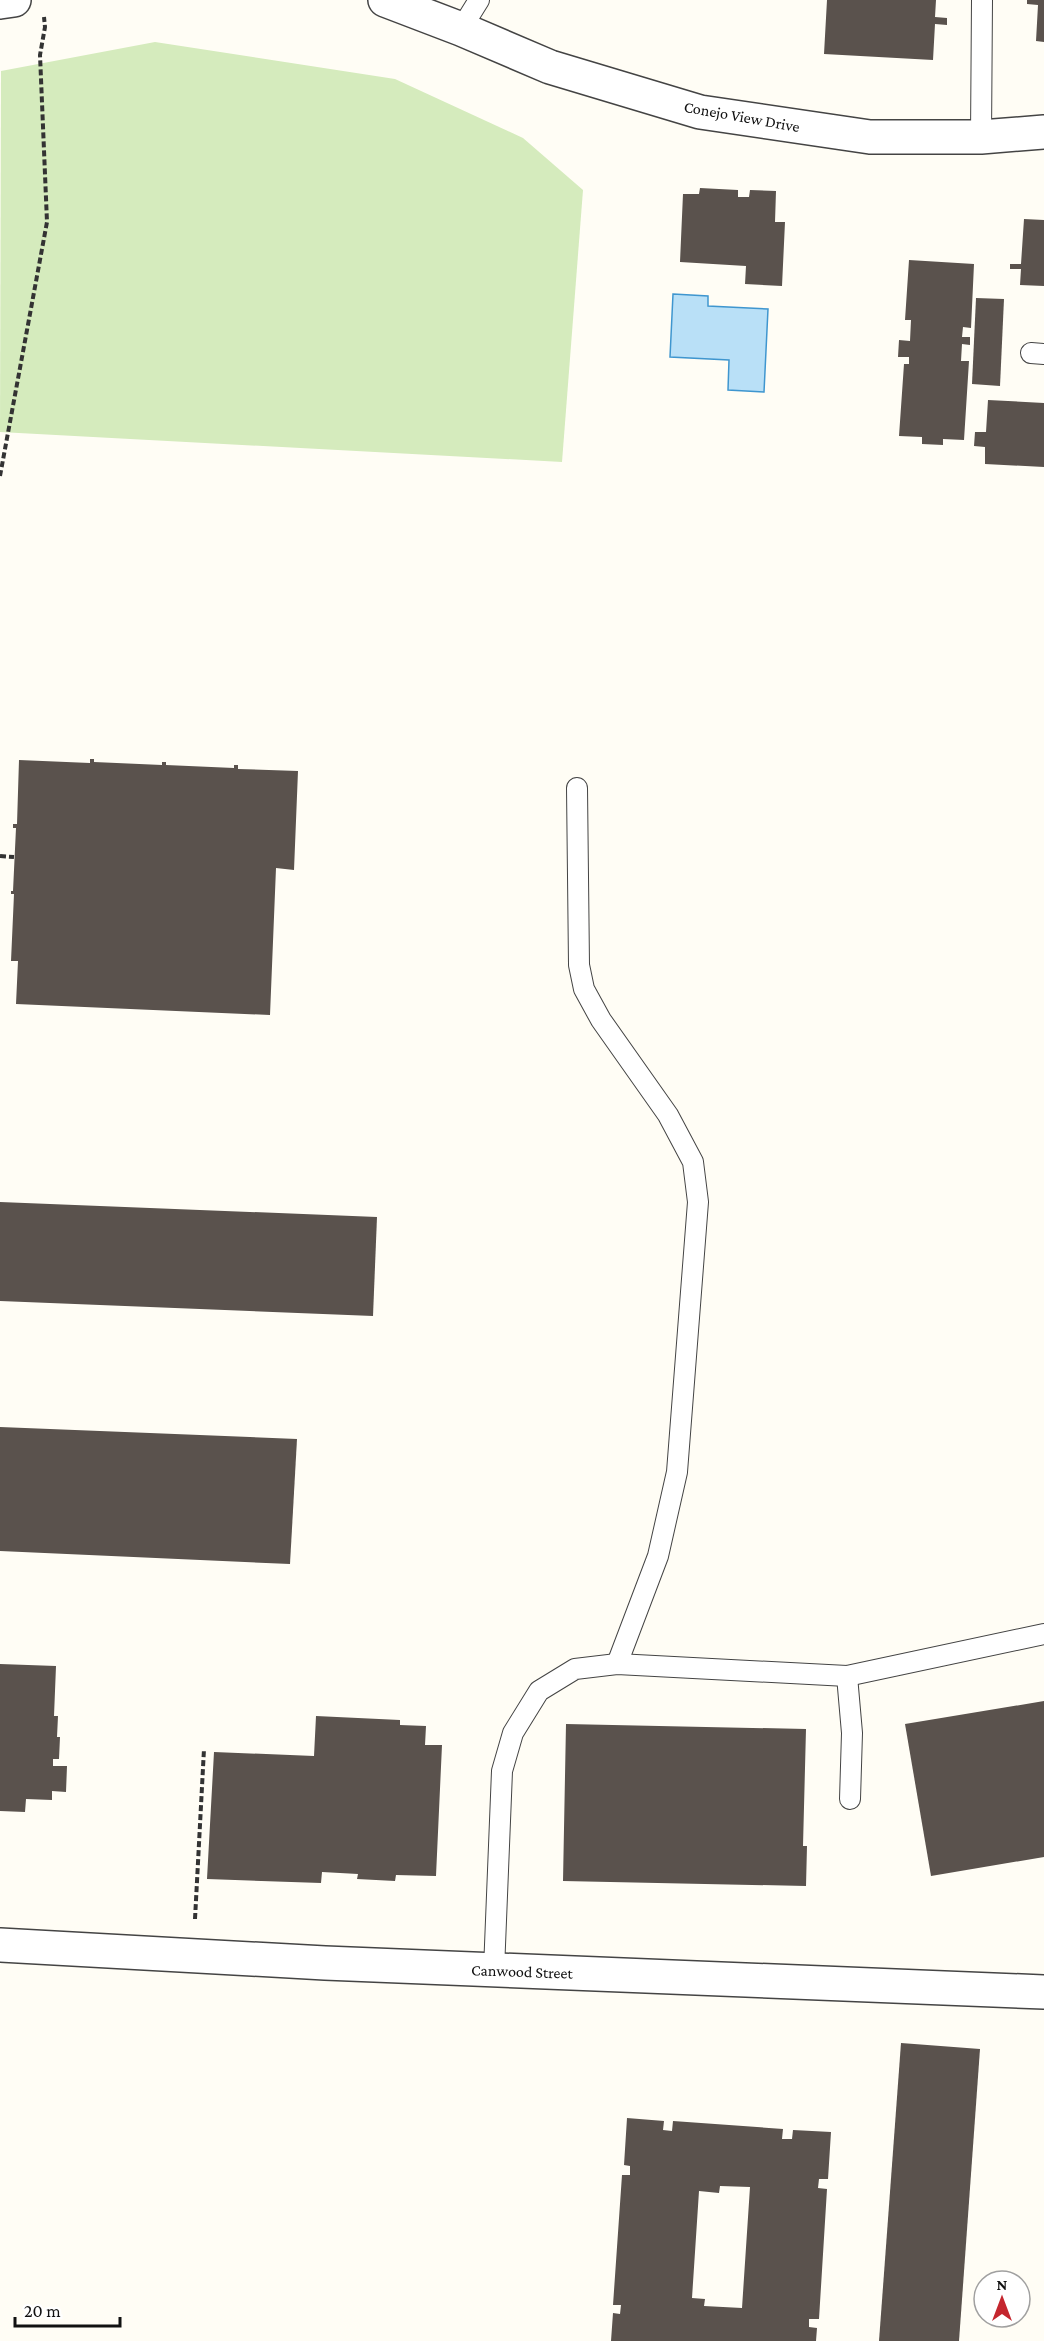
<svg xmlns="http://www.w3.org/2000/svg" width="1044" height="2341" font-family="'Crimson Pro',serif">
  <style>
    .green { fill: #d5ebbd }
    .water { fill: #b9e0f7; stroke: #3f96cf; stroke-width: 1.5 }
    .building { fill: #5a524d; fill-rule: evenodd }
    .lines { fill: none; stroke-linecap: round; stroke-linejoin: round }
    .lane-casing { stroke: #444; stroke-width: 22 }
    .street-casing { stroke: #444; stroke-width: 36 }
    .path { stroke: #333; stroke-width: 4; stroke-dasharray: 6 3; stroke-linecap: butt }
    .lane { stroke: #fff; stroke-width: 20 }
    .street { stroke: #fff; stroke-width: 33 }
    .labels { text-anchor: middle; stroke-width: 6; stroke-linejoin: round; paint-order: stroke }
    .street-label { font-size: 16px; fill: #111; stroke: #fff }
  </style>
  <rect width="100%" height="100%" fill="#fffdf5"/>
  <polygon class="green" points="155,42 395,79 523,138 583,190 562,462 0,432 1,71"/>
  <polygon class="water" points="673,294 708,296 708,306 768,309 764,392 728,390 729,360 670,357"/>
  <g class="building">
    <polygon points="827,0 936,0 935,17 947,18 947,25 935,24 933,60 824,54"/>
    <polygon points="1027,0 1044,0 1044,42 1036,41 1038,5 1027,4"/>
    <polygon points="700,188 738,190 738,197 749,197 750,190 776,191 775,222 785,222 782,286 745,284 746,266 680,262 683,194 699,194"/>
    <polygon points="1024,219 1044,220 1044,286 1020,285 1021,269 1010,269 1010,264 1021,264"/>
    <polygon points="909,260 974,264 971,328 963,327 962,337 970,337 970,345 962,344 961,361 969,361 964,440 943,439 943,445 922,444 922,437 899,436 904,364 909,364 909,357 898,357 899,340 910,341 911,320 905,320"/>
    <polygon points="976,298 1004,299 1000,386 972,384"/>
    <polygon points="988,400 1044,403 1044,467 985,464 985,447 974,446 975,432 986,432"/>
    <polygon points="90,759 94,759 94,762 162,765 162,762 166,762 166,765 234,768 234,765 238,765 238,769 298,771 294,870 276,868 270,1015 16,1004 18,961 11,961 14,894 11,894 11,891 13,891 16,828 13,828 13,824 17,824 19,760 90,763"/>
    <polygon points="0,1202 377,1217 373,1316 0,1301"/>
    <polygon points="0,1427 297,1439 290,1564 0,1551"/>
    <polygon points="0,1664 56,1666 54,1716 58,1716 57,1737 60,1737 59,1759 53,1759 53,1766 67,1766 66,1792 52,1791 52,1800 26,1799 25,1812 0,1811"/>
    <polygon points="1044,1701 1044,1857 931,1876 905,1724"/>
    <polygon points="316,1716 400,1720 400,1725 426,1726 425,1745 442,1745 436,1876 396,1875 395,1881 357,1879 358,1874 322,1872 321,1883 207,1879 214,1752 314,1756"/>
    <polygon points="566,1724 806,1729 803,1846 807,1846 806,1886 563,1881"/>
    <polygon points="901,2043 980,2049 959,2341 879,2341"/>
    <path d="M627,2118L664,2121L663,2130L672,2131L673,2121L783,2129L782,2139H792L793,2130L831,2132L828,2179H819L818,2188L827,2189L819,2319H809V2327L817,2328L816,2341H611L613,2313L620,2314L621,2305H613L622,2175H630V2166L624,2165ZM720,2186L750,2187L742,2308L704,2306L705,2299L692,2298L699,2191L719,2193Z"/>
  </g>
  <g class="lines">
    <defs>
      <g id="lane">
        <polyline points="461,29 479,0"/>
        <polyline points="981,137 982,0"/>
        <polyline points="1031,353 1044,354"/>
        <polyline points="577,788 579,965 584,989 601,1020 668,1115 693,1162 698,1202 677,1472 658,1556 617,1664"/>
        <polyline points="847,1676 852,1733 850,1799"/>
        <polyline points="494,1970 502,1771 513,1733 539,1691 575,1669 617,1664 847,1676 1044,1634"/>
      </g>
      <g id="street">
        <polyline points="385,0 461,29 550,67 700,112 870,137 981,137 1044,132"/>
        <polyline points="0,2 14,0"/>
        <polyline points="0,1945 325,1963 1044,1992"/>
      </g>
    </defs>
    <use href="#lane" class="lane-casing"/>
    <use href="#street" class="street-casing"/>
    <g class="path">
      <polyline points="0,476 47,222 40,55 45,27 44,17"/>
      <polyline points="0,856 14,857"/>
      <polyline points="195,1919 204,1749"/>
    </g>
    <use href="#lane" class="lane"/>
    <use href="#street" class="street"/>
  </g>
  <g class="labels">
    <g class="street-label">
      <text transform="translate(742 116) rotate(10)" y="6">Conejo View Drive</text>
      <text transform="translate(522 1971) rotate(2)" y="6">Canwood Street</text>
    </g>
  </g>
  <g transform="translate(1002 2299)"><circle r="28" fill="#ffffff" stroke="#a0a0a0" stroke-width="1.5"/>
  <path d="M0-4.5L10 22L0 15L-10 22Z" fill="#c4262e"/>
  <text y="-9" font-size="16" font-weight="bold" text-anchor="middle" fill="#111111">N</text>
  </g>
  <path d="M15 2317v9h105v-9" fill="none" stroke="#111111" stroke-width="3"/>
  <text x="24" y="2317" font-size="18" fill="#111111" stroke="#ffffff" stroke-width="4.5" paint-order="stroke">20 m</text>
</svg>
